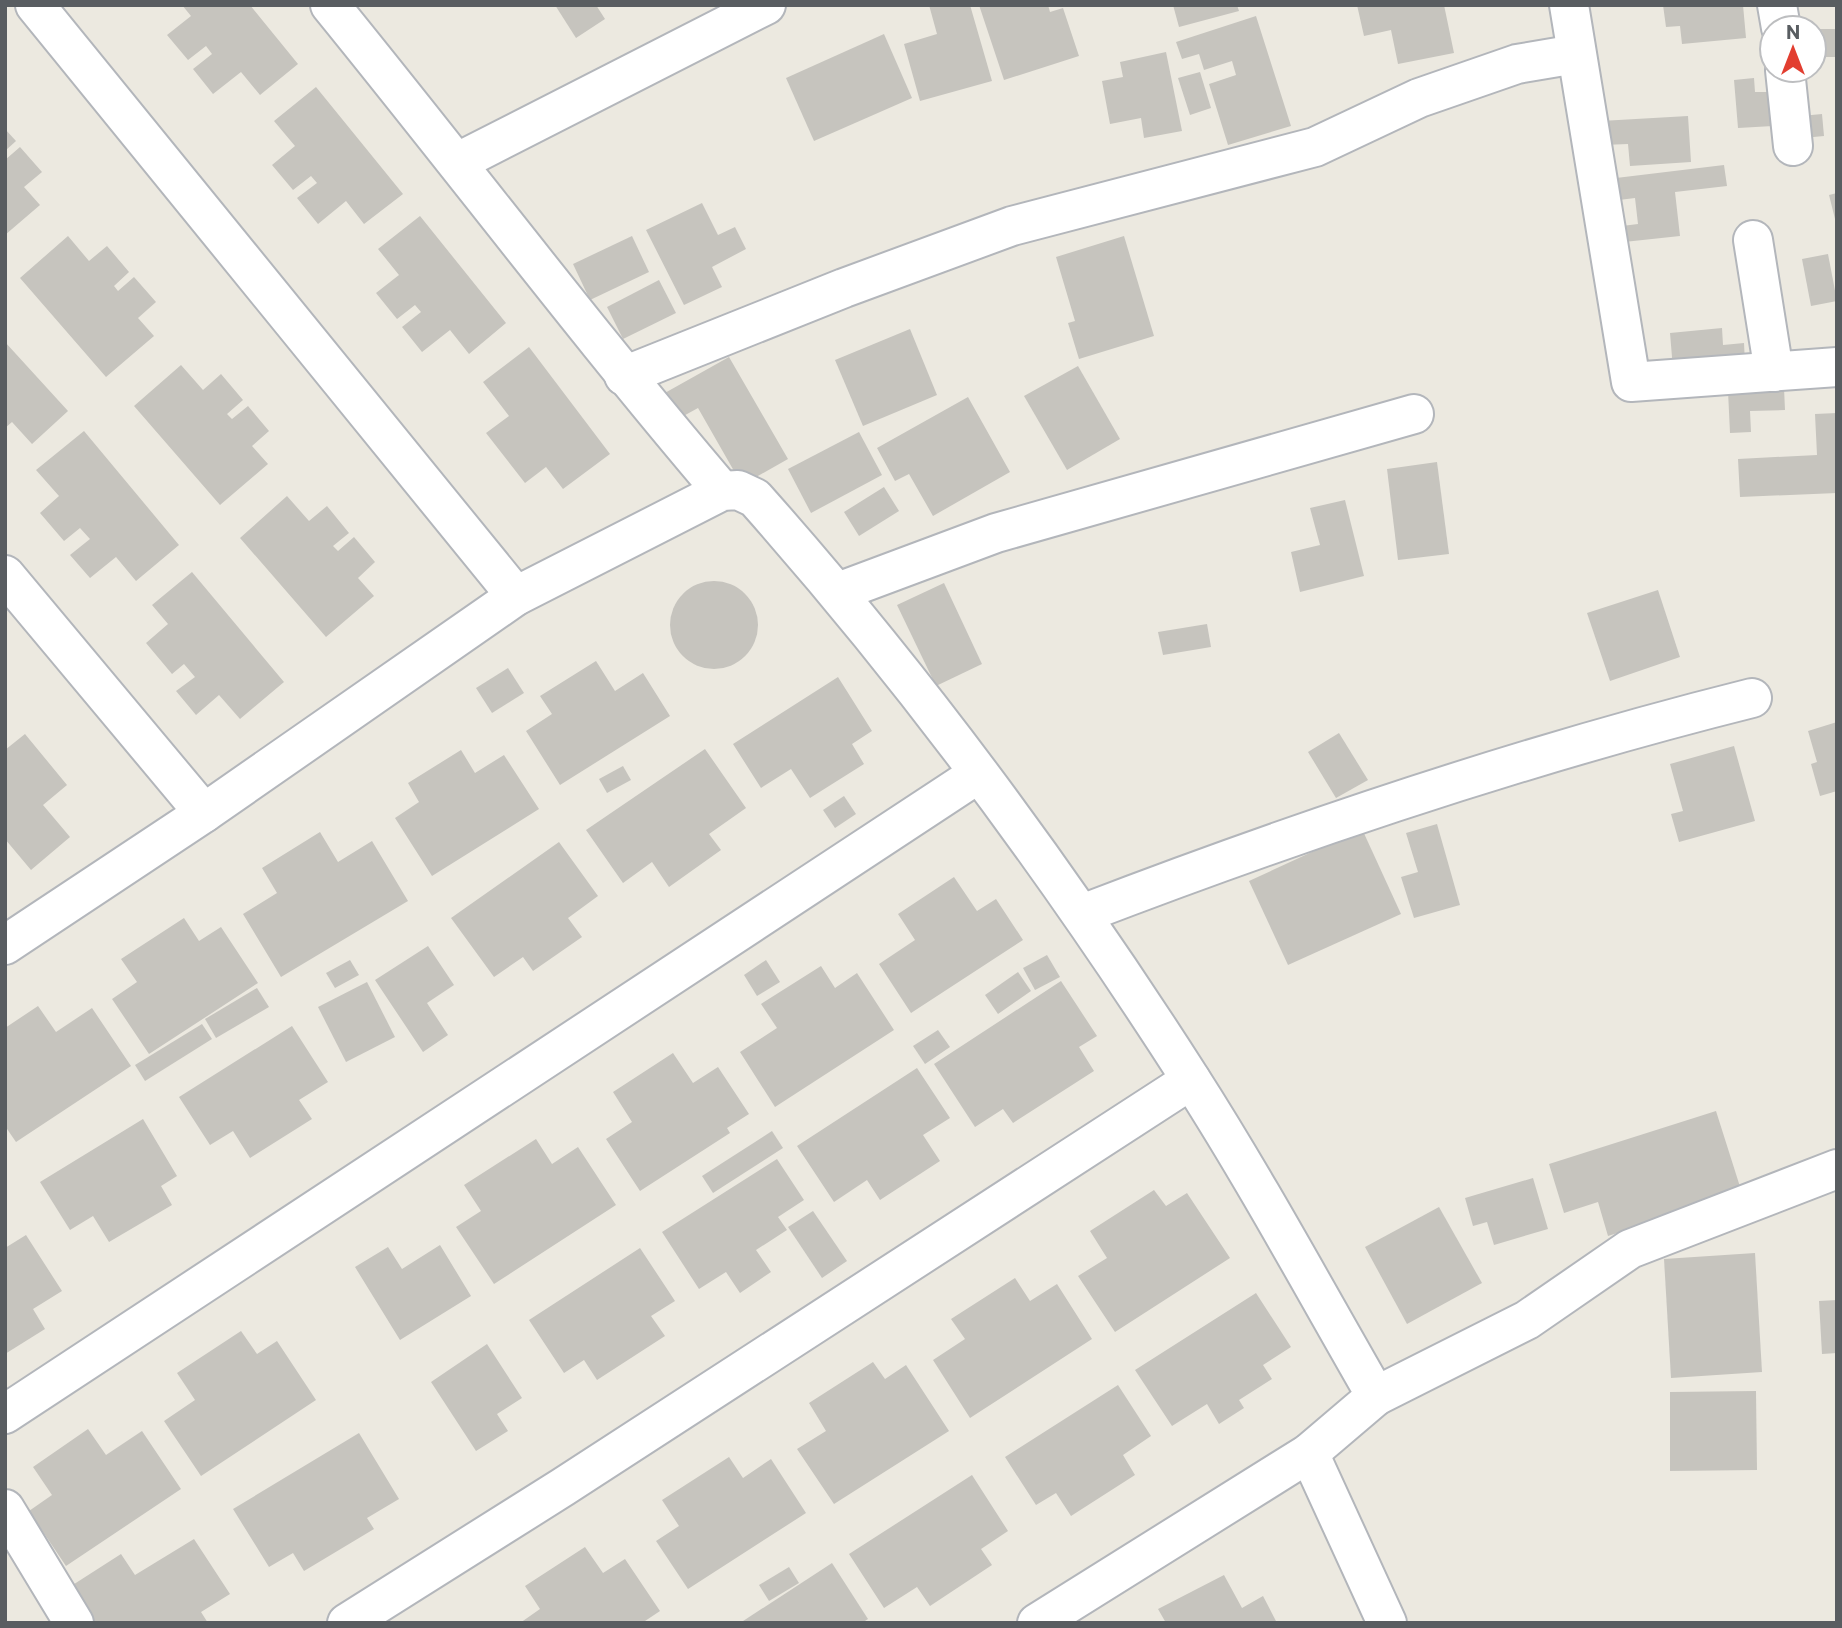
<svg xmlns="http://www.w3.org/2000/svg" width="1842" height="1628" font-family="Commissioner,sans-serif">
  <style>
    .building { fill: #c6c4be }
    .lines { fill: none; stroke-linecap: round; stroke-linejoin: round }
    .minor-casing { stroke: #b3b6bb; stroke-width: 42 }
    .minor { stroke: #fff; stroke-width: 38 }
  </style>
  <rect width="100%" height="100%" fill="#ece9e0"/>
  <g class="building">
    <polygon points="182,5 250,5 298,64 260,95 241,72 213,94 193,69 212,54 206,46 188,60 167,35 191,16"/>
    <polygon points="555,5 596,5 605,19 576,38"/>
    <polygon points="929,5 970,5 992,81 920,101 904,44 937,34"/>
    <polygon points="979,5 1048,5 1050,12 1063,8 1079,56 1004,80"/>
    <polygon points="1173,5 1237,5 1239,11 1179,27"/>
    <polygon points="1357,5 1444,5 1454,53 1398,64 1391,30 1364,36"/>
    <polygon points="1663,5 1743,5 1746,38 1682,44 1680,26 1666,27"/>
    <polygon points="1256,16 1291,126 1228,145 1209,84 1236,75 1232,61 1204,70 1199,54 1182,59 1176,42"/>
    <rect x="1814" y="29" width="23" height="28"/>
    <polygon points="884,34 912,98 814,141 786,78"/>
    <polygon points="1166,52 1182,131 1144,138 1141,118 1110,124 1102,81 1123,77 1120,62"/>
    <polygon points="1200,72 1211,108 1190,115 1178,78"/>
    <polygon points="1754,78 1755,92 1771,92 1773,126 1738,128 1734,80"/>
    <polygon points="316,87 403,194 364,224 346,201 318,224 297,198 317,183 311,176 293,190 272,165 295,146 274,121"/>
    <polygon points="1822,114 1824,136 1803,138 1801,116"/>
    <polygon points="1688,116 1691,162 1630,166 1628,144 1603,145 1601,121"/>
    <polygon points="5,129 16,141 5,151"/>
    <polygon points="20,147 42,172 24,187 40,205 5,235 5,160"/>
    <polygon points="1724,165 1727,186 1675,192 1680,236 1624,242 1622,226 1638,224 1635,198 1619,200 1616,178"/>
    <polygon points="1837,193 1837,223 1836,223 1829,195"/>
    <polygon points="702,203 718,235 735,227 746,249 712,267 722,287 684,305 646,230"/>
    <polygon points="420,216 506,323 469,354 450,330 422,352 402,327 421,312 415,305 397,319 376,293 399,275 378,249"/>
    <polygon points="68,236 89,261 107,246 129,272 114,286 118,291 134,277 156,302 138,318 154,336 106,377 20,278"/>
    <polygon points="632,236 649,272 590,300 573,264"/>
    <polygon points="1124,236 1154,336 1079,359 1068,323 1075,321 1056,257"/>
    <polygon points="1828,254 1837,301 1811,306 1802,259"/>
    <polygon points="659,280 676,313 623,339 607,307"/>
    <polygon points="1722,328 1723,345 1744,343 1745,363 1673,369 1670,333"/>
    <polygon points="910,329 937,395 863,426 835,360"/>
    <polygon points="5,342 68,411 32,444 12,422 5,428"/>
    <polygon points="529,347 610,454 563,489 546,467 525,483 486,433 509,416 483,382"/>
    <polygon points="729,357 788,459 742,485 698,408 678,419 663,394"/>
    <polygon points="181,365 203,390 221,374 243,400 227,414 232,419 248,406 269,431 252,446 268,464 220,505 134,406"/>
    <polygon points="1078,366 1120,439 1067,470 1024,396"/>
    <polygon points="1784,388 1785,410 1750,411 1751,432 1730,433 1728,391"/>
    <polygon points="968,397 1010,472 933,516 909,474 895,481 877,448"/>
    <polygon points="1837,413 1837,493 1740,497 1738,459 1817,455 1815,414"/>
    <polygon points="84,431 179,545 136,581 116,557 90,578 70,555 90,539 80,528 64,541 40,513 59,496 36,470"/>
    <polygon points="859,432 882,475 811,513 788,469"/>
    <polygon points="1437,462 1449,554 1398,560 1387,469"/>
    <polygon points="884,487 899,511 859,536 844,512"/>
    <polygon points="287,496 309,521 327,506 349,533 333,546 338,551 354,537 375,562 358,578 374,596 326,637 240,538"/>
    <polygon points="1345,500 1364,576 1300,592 1291,552 1320,545 1310,508"/>
    <polygon points="192,572 284,682 240,719 219,695 196,715 176,691 195,677 184,664 172,674 146,643 168,624 152,605"/>
    <circle cx="714" cy="625" r="44"/>
    <polygon points="944,583 982,664 936,686 897,605"/>
    <polygon points="1658,590 1680,657 1610,681 1587,613"/>
    <polygon points="1207,624 1211,647 1163,655 1158,632"/>
    <polygon points="596,661 615,691 643,673 670,716 560,785 526,731 552,714 540,696"/>
    <polygon points="508,668 524,693 492,713 476,688"/>
    <polygon points="838,677 872,731 852,744 864,764 810,798 791,769 761,788 733,744"/>
    <polygon points="1837,722 1837,791 1820,796 1811,764 1817,762 1808,731"/>
    <polygon points="1339,733 1368,780 1336,798 1308,752"/>
    <polygon points="25,734 67,785 43,805 70,837 31,870 5,839 5,750"/>
    <polygon points="1734,746 1755,821 1679,842 1671,814 1683,811 1670,764"/>
    <polygon points="705,749 746,808 709,834 721,850 669,887 652,862 623,883 586,830"/>
    <polygon points="461,750 475,773 504,755 539,809 432,876 395,818 419,802 408,783"/>
    <polygon points="623,766 631,780 607,793 599,779"/>
    <polygon points="844,796 856,814 835,828 823,810"/>
    <polygon points="1437,824 1460,905 1414,918 1401,877 1418,872 1406,833"/>
    <polygon points="1362,829 1401,914 1288,965 1249,881"/>
    <polygon points="320,832 338,862 372,841 408,901 281,977 243,914 277,893 262,868"/>
    <polygon points="559,842 598,896 568,918 582,937 533,971 523,957 494,977 451,918"/>
    <polygon points="954,877 977,911 996,899 1023,940 911,1013 879,964 915,940 898,914"/>
    <polygon points="184,918 199,941 221,927 258,983 149,1054 112,999 137,982 121,959"/>
    <polygon points="428,946 454,985 427,1003 448,1035 423,1052 375,980"/>
    <polygon points="1047,955 1060,977 1035,990 1023,968"/>
    <polygon points="350,960 359,975 335,988 326,973"/>
    <polygon points="766,960 780,982 757,996 744,975"/>
    <polygon points="821,966 835,988 857,973 894,1030 775,1107 740,1052 777,1028 761,1004"/>
    <polygon points="1018,972 1031,991 998,1014 985,995"/>
    <polygon points="1061,981 1097,1036 1079,1047 1094,1071 1013,1123 1003,1109 975,1127 934,1064"/>
    <polygon points="367,982 395,1037 346,1062 318,1007"/>
    <polygon points="257,988 269,1007 216,1038 205,1019"/>
    <polygon points="38,1006 56,1032 92,1008 131,1066 16,1142 5,1126 5,1028"/>
    <polygon points="202,1024 212,1039 145,1081 135,1065"/>
    <polygon points="292,1026 328,1082 299,1100 312,1119 250,1158 233,1131 210,1145 179,1097"/>
    <polygon points="938,1030 950,1047 925,1064 913,1046"/>
    <polygon points="673,1053 693,1083 718,1067 749,1114 727,1128 730,1133 640,1191 606,1139 632,1122 613,1092"/>
    <polygon points="917,1068 950,1118 923,1135 940,1161 880,1200 867,1180 834,1202 797,1146"/>
    <polygon points="1716,1111 1742,1193 1608,1236 1598,1202 1564,1213 1549,1164"/>
    <polygon points="143,1119 177,1176 161,1186 172,1205 109,1242 93,1216 70,1230 40,1182"/>
    <polygon points="772,1131 783,1148 713,1193 702,1176"/>
    <polygon points="536,1139 552,1164 578,1147 616,1205 494,1284 456,1227 481,1211 464,1185"/>
    <polygon points="777,1159 804,1200 778,1217 787,1230 756,1250 771,1272 740,1293 726,1272 699,1289 662,1232"/>
    <polygon points="1533,1178 1548,1229 1494,1245 1487,1222 1473,1226 1465,1198"/>
    <polygon points="1154,1190 1166,1206 1187,1193 1230,1258 1115,1332 1078,1276 1107,1258 1090,1231"/>
    <polygon points="1439,1207 1482,1283 1407,1324 1365,1247"/>
    <polygon points="813,1211 847,1261 822,1278 788,1227"/>
    <polygon points="26,1235 62,1291 33,1309 45,1329 5,1354 5,1248"/>
    <polygon points="440,1245 471,1296 400,1340 355,1267 388,1247 402,1269"/>
    <polygon points="640,1248 675,1301 651,1316 665,1336 597,1380 584,1360 564,1373 529,1320"/>
    <polygon points="1755,1253 1762,1372 1671,1378 1664,1259"/>
    <polygon points="1015,1278 1030,1301 1057,1284 1092,1339 970,1418 933,1360 965,1339 951,1319"/>
    <polygon points="1256,1293 1291,1347 1263,1365 1272,1379 1239,1400 1244,1408 1219,1424 1207,1404 1172,1426 1135,1370"/>
    <polygon points="1837,1300 1837,1353 1822,1354 1819,1301"/>
    <polygon points="241,1331 257,1354 277,1341 316,1400 201,1476 164,1421 195,1400 177,1373"/>
    <polygon points="487,1344 522,1398 497,1414 508,1431 476,1451 431,1382"/>
    <polygon points="873,1362 885,1379 906,1365 949,1431 834,1504 797,1449 826,1431 809,1403"/>
    <polygon points="1118,1385 1151,1436 1123,1455 1135,1475 1071,1516 1056,1493 1036,1505 1005,1457"/>
    <polygon points="1756,1391 1757,1470 1670,1471 1670,1392"/>
    <polygon points="88,1429 106,1455 142,1431 181,1489 66,1566 29,1511 52,1495 33,1467"/>
    <polygon points="359,1433 399,1499 367,1518 374,1529 304,1571 293,1553 269,1567 233,1509"/>
    <polygon points="729,1457 743,1478 771,1459 806,1513 688,1589 656,1541 679,1526 662,1500"/>
    <polygon points="972,1475 1008,1531 981,1549 992,1565 930,1606 917,1587 884,1608 849,1554"/>
    <polygon points="194,1539 230,1594 201,1612 208,1623 90,1623 68,1588 121,1554 135,1575"/>
    <polygon points="585,1547 603,1573 625,1559 660,1611 642,1623 520,1623 540,1609 525,1586"/>
    <polygon points="832,1563 868,1619 862,1623 740,1623"/>
    <polygon points="789,1567 799,1583 769,1601 759,1585"/>
    <polygon points="1224,1575 1242,1608 1263,1596 1277,1623 1166,1623 1158,1609"/>
  </g>
  <g class="lines">
    <defs>
      <g id="minor">
        <polyline points="35,5 516,596"/>
        <path d="M330,5C462,167 587,333 722,491"/>
        <polyline points="1569,5 1631,382 1837,367"/>
        <polyline points="1777,5 1781,28"/>
        <polyline points="1785,70 1793,146"/>
        <polyline points="458,162 766,5"/>
        <polyline points="1753,240 1774,372"/>
        <polyline points="624,376 844,288 1012,226 1315,147 1419,98 1517,64 1576,54"/>
        <polyline points="5,575 204,813"/>
        <polyline points="838,592 996,533 1414,414"/>
        <path d="M1082,914C1301,830 1524,755 1752,698"/>
        <path d="M5,945L204,813L516,596L722,491L738,490L755,498C915,678 1060,875 1190,1078C1256,1181 1315,1290 1376,1396L1309,1453L1037,1623"/>
        <polyline points="1376,1396 1527,1320 1630,1249 1837,1169"/>
        <polyline points="5,1414 978,774"/>
        <polyline points="1309,1453 1387,1623"/>
        <polyline points="5,1509 74,1623"/>
        <polyline points="347,1623 563,1487 1191,1080"/>
      </g>
    </defs>
    <use href="#minor" class="minor-casing"/>
    <use href="#minor" class="minor"/>
  </g>
  <rect width="1842" height="1628" fill="none" stroke="#595d61" stroke-width="14"/>
  <g transform="translate(1793 49)"><circle r="33" fill="#ffffff" stroke="#bdbec0" stroke-width="2"/>
  <path d="M0-5L12 26L0 18L-12 26Z" fill="#e23e30"/>
  <text y="-10" font-size="19" font-weight="bold" text-anchor="middle" fill="#595d61">N</text>
  </g>
</svg>
